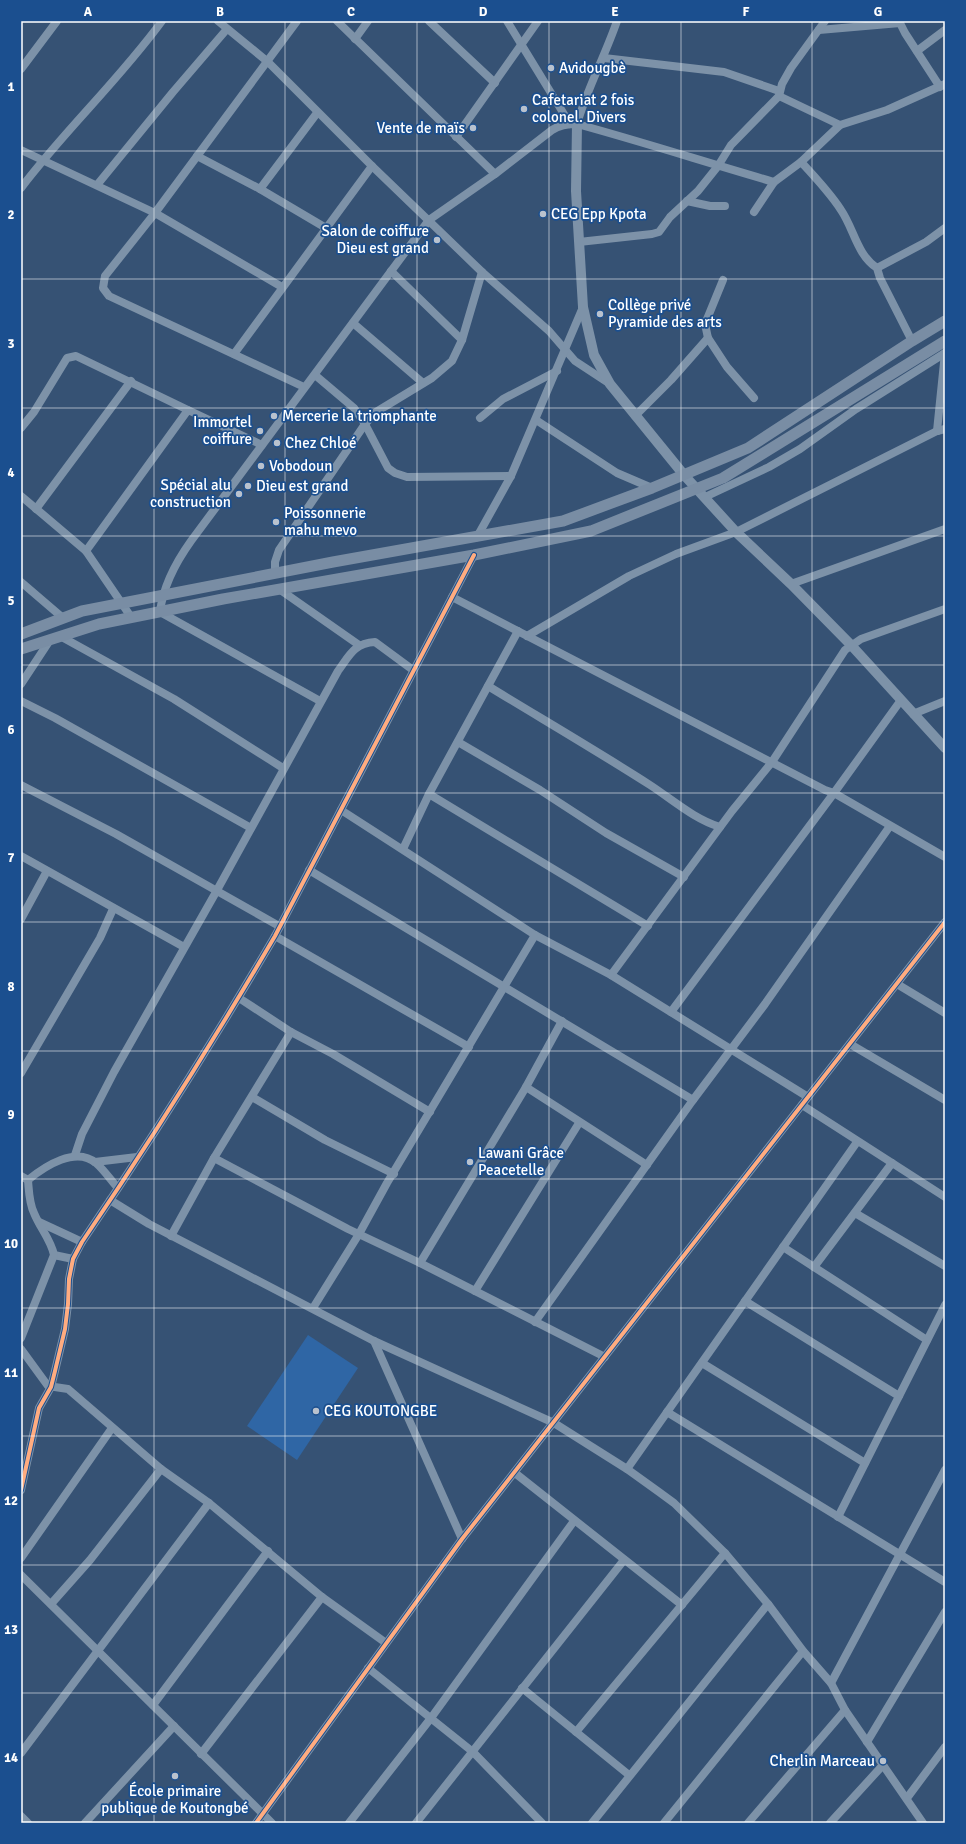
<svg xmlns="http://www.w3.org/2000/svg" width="966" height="1844" font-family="Signika,sans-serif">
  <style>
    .green { fill: #2f66a5 }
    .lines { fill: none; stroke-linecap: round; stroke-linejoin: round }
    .minor { stroke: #7d92a8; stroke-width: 8 }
    .tertiary { stroke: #7d92a8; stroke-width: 10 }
    .secondary { stroke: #798da4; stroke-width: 11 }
    .cycleway-casing { stroke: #1b4f8f; stroke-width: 6 }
    .cycleway { stroke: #ffac80; stroke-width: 4 }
    .grid { fill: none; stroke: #fff; stroke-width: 1; stroke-opacity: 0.55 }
    .poi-dot { fill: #b9c2ce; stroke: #1b4f8f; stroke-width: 1.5 }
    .labels { text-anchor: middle; stroke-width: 3.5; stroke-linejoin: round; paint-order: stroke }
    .poi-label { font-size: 15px; fill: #fff; stroke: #1b4f8f; text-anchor: start }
    .neatline { fill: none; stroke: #fff; stroke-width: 1.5 }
    .grid-label { font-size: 13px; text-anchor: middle; font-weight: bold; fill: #fff }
  </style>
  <rect width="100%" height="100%" fill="#365274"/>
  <polygon class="green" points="308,1335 358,1368 297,1460 247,1426"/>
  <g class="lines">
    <g class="minor">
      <polyline points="218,21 268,62 372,166 482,272 549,331 575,361 610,384"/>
      <polyline points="297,21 155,213 105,276 103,288 109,296 304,387"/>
      <polyline points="337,21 495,174"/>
      <polyline points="429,21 495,83"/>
      <polyline points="507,21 570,124"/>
      <polyline points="899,21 905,33 940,87"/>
      <polyline points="819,30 900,23"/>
      <polyline points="355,39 368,21"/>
      <polyline points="917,51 945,30"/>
      <polyline points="604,58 724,72 779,91"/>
      <polyline points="21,69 57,21"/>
      <polyline points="779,96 840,125"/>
      <path d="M577,124C587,89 605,56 617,21"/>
      <polyline points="456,137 538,21"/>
      <polyline points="21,150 155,213 282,287"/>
      <polyline points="197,156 260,189 326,228"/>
      <path d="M801,162C815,177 830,193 841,210C854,229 857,255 877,268L880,278L912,341"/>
      <polyline points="97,185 173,92 227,29"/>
      <path d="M21,188C65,130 119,80 162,21"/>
      <polyline points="260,189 317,113"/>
      <polyline points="687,201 710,206 725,206"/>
      <polyline points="754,212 774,182 801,162 840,125 887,110 945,84"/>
      <polyline points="579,242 652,234 659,232 670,217 698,191 718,166 731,145 779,96 782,84 791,68 825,21"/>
      <polyline points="877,268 926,242 945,228"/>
      <polyline points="391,271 462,340"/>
      <polyline points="353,323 423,383"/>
      <polyline points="708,338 705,324 723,280"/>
      <polyline points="234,354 372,166"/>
      <polyline points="315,375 354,408 365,424 388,468 395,473 407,477 511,476"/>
      <polyline points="635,416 671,380 708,338 727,367 754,398"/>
      <polyline points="480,418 503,399 557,371"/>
      <polyline points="536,420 617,473 652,488"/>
      <polyline points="21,428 34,412 67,358 76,356 188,410"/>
      <polyline points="937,431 945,353"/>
      <polyline points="21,496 86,551 131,617"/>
      <polyline points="705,497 769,467 800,449 856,409 945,353"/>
      <polyline points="36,509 131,381"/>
      <polyline points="477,537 511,476 583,307"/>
      <polyline points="86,551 188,410 262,445"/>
      <polyline points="275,574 275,562 279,550 365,424 376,412 432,378 452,361 462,340 482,272"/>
      <polyline points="21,582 63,618"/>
      <polyline points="791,584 945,529"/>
      <polyline points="279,589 359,645"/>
      <polyline points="452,597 825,790 834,793 945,857"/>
      <polyline points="60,636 174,699 283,768"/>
      <polyline points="527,636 629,576 676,554 736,532 937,431 945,429"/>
      <polyline points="21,684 50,640"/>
      <path d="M488,686C542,719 597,751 650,785C673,800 694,819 720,827"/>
      <polyline points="21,701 55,718 251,828"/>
      <path d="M320,701L160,612C163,586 176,562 191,541L429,220L495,174L552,130C560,125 568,124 577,124C643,142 708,163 774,182"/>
      <polyline points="913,714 945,701"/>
      <polyline points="458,742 540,790 606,833 684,877"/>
      <polyline points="21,785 116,834 279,926"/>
      <polyline points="429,794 648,926"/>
      <polyline points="341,810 535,935 611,975 808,1097"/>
      <polyline points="403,849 429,794 518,631"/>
      <polyline points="21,856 184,947"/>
      <polyline points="309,870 693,1100"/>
      <polyline points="21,919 47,871"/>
      <polyline points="275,936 469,1047"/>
      <polyline points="611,975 732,811 772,762 845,650 861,639 945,609"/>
      <polyline points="897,984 945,1013"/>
      <polyline points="239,998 291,1032 333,1054 430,1112"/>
      <polyline points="671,1012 834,793 901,700"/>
      <polyline points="850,1044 945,1100"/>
      <polyline points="21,1073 100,938 113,909"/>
      <polyline points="526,1087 647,1165"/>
      <polyline points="252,1097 325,1140 394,1174"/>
      <polyline points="802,1105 945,1197"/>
      <path d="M75,1155L82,1134L114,1072L216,892L338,671C349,656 354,643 375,642L413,670"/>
      <polyline points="214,1158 348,1229 420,1263 605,1357"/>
      <polyline points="95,1162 137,1157"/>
      <polyline points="21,1176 28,1180"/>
      <polyline points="110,1200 149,1224 374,1341 554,1423 627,1469 659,1492 674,1503 725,1553 768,1604 803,1651 831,1683 845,1710 923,1823"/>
      <polyline points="855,1213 945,1266"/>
      <polyline points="39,1222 82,1242"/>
      <polyline points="171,1236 214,1158 291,1032"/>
      <polyline points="783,1247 927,1340"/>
      <polyline points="54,1255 73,1259"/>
      <polyline points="420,1263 526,1087 562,1021"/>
      <polyline points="814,1267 892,1163"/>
      <polyline points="475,1291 579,1123"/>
      <polyline points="745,1301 899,1396"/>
      <polyline points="313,1308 359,1234 387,1183 535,935"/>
      <polyline points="535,1322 693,1100 765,1004 890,826"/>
      <path d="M21,1338L54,1255C51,1240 40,1228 34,1213C29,1203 29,1191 28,1180C45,1166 76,1146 96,1163C104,1170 110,1179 117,1187"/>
      <polyline points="374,1341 462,1539"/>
      <polyline points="21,1349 48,1386 68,1389 161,1469 209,1503 322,1597 386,1643"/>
      <polyline points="702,1363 865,1463"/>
      <polyline points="667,1412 945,1582"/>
      <polyline points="627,1469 857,1142"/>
      <polyline points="515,1473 682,1605"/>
      <path d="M21,1490L39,1408L51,1387L55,1371L65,1329L68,1304L69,1279L73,1259L82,1242C150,1142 214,1040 275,936L474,555"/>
      <polyline points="838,1517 945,1305"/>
      <polyline points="21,1558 112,1428"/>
      <polyline points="21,1575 272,1823"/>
      <polyline points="51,1604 90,1560 161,1469"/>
      <polyline points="368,1668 473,1752 542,1823"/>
      <polyline points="831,1683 945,1470"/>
      <polyline points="522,1688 629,1775"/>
      <polyline points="153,1705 268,1551"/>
      <polyline points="576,1732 725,1553"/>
      <polyline points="867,1742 945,1612"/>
      <polyline points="21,1753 209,1503"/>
      <polyline points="201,1754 322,1597"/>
      <polyline points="907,1798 945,1747"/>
      <polyline points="21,1816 28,1823"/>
      <polyline points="85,1823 174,1726"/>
      <polyline points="256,1823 462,1539 945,922"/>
      <polyline points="349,1823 431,1718 574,1521"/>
      <polyline points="416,1823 624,1560"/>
      <polyline points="592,1823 768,1604"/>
      <polyline points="664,1823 803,1651"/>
      <polyline points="748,1823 845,1710"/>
      <polyline points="830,1823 883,1765"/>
    </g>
    <polyline class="tertiary" points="577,124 576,191 583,307 594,355 610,384 684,475 736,532 791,584 851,645 945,748"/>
    <g class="secondary">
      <polyline points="21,634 82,611 333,562 563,521 652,488 748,448 912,341 945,321"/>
      <polyline points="21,649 99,624 223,599 474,555 591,531 723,478 945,341"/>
    </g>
    <defs>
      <g id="cycleway">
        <path d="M21,1490L39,1408L51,1387L55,1371L65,1329L68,1304L69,1279L73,1259L82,1242C150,1142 214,1040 275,936L474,555"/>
        <polyline points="256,1823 462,1539 945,922"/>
      </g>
    </defs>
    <use href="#cycleway" class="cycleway-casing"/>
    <use href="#cycleway" class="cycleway"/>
  </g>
  <path class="grid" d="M154,21V1823M285,21V1823M417,21V1823M549,21V1823M681,21V1823M812,21V1823M21,151H945M21,279H945M21,408H945M21,536H945M21,665H945M21,793H945M21,922H945M21,1051H945M21,1179H945M21,1308H945M21,1436H945M21,1565H945M21,1693H945"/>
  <g class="poi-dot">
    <circle cx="551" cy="68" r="4"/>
    <circle cx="524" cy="109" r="4"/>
    <circle cx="473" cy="128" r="4"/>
    <circle cx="543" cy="214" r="4"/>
    <circle cx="437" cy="240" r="4"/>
    <circle cx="600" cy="314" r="4"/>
    <circle cx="274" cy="416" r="4"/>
    <circle cx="260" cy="431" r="4"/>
    <circle cx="277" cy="443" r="4"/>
    <circle cx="261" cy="466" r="4"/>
    <circle cx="248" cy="486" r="4"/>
    <circle cx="239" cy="494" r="4"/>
    <circle cx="276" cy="522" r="4"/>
    <circle cx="470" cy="1162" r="4"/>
    <circle cx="316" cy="1411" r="4"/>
    <circle cx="883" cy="1761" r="4"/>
    <circle cx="175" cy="1776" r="4"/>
  </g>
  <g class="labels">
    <g class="poi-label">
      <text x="559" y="73">Avidougbè</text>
      <text x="532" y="105">Cafetariat 2 fois<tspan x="532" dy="17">colonel. Divers</tspan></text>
      <text x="465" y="133" text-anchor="end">Vente de maïs</text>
      <text x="551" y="219">CEG Epp Kpota</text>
      <text x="429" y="236" text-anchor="end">Salon de coiffure<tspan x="429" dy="17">Dieu est grand</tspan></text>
      <text x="608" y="310">Collège privé<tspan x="608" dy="17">Pyramide des arts</tspan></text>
      <text x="282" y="421">Mercerie la triomphante</text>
      <text x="252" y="427" text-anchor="end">Immortel<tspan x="252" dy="17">coiffure</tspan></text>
      <text x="285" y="448">Chez Chloé</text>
      <text x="269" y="471">Vobodoun</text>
      <text x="231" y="490" text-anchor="end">Spécial alu<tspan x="231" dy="17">construction</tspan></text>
      <text x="256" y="491">Dieu est grand</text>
      <text x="284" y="518">Poissonnerie<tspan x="284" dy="17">mahu mevo</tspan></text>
      <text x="478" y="1158">Lawani Grâce<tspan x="478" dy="17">Peacetelle</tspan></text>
      <text x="324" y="1416">CEG KOUTONGBE</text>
      <text x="875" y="1766" text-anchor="end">Cherlin Marceau</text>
      <text x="175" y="1796" text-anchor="middle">École primaire<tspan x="175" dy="17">publique de Koutongbé</tspan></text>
    </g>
  </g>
  <rect width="966" height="1844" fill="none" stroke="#1b4f8f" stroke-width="44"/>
  <rect x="22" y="22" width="922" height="1800" class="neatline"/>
  <g class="grid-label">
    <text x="88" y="16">A</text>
    <text x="220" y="16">B</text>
    <text x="351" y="16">C</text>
    <text x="483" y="16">D</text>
    <text x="615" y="16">E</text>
    <text x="746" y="16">F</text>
    <text x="878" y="16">G</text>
    <text x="11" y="91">1</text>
    <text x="11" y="219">2</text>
    <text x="11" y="348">3</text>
    <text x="11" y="477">4</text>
    <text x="11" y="605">5</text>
    <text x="11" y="734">6</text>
    <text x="11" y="862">7</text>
    <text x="11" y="991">8</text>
    <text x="11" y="1119">9</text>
    <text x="11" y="1248">10</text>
    <text x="11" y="1377">11</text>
    <text x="11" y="1505">12</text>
    <text x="11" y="1634">13</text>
    <text x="11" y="1762">14</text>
  </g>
</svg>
